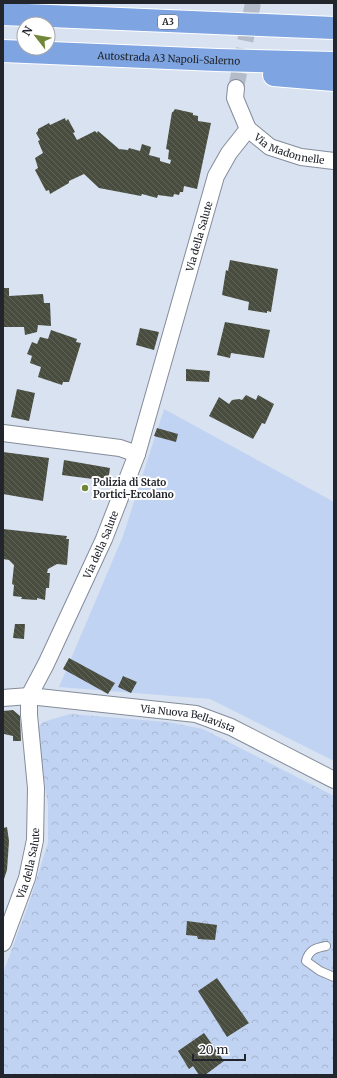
<svg xmlns="http://www.w3.org/2000/svg" width="337" height="1078" font-family="Merriweather,serif">
  <style>
    .grass { fill: #c1d3f2 }
    .park { fill: url(#park-crowns) }
    .building { fill: url(#building-back-hatch) }
    .lines { fill: none; stroke-linecap: round; stroke-linejoin: round }
    .minor-tunnel { stroke: #b4bcc9; stroke-width: 16; stroke-dasharray: 16 8; stroke-linecap: butt }
    .service-casing { stroke: #848c9a; stroke-width: 10 }
    .minor-casing { stroke: #848c9a; stroke-width: 18 }
    .motorway-casing { stroke: #fff; stroke-width: 24 }
    .service { stroke: #fff; stroke-width: 8 }
    .minor { stroke: #fff; stroke-width: 16 }
    .motorway { stroke: #7ea4e2; stroke-width: 22 }
    .poi-dot { fill: #718636; stroke: #fff; stroke-width: 1.5 }
    .labels { text-anchor: middle; stroke-width: 4; stroke-linejoin: round; paint-order: stroke }
    .shield { fill: #fff; stroke: #64666b; stroke-width: 1 }
    .shield-label { font-size: 9px; font-weight: bold; fill: #22252b }
    .street-label { font-size: 10px; fill: #22252b; stroke: #fff }
    .poi-label { font-size: 10px; font-weight: bold; fill: #22252b; stroke: #fff; text-anchor: start }
  </style>
  <defs>
    <pattern id="park-crowns" width="20" height="18" patternUnits="userSpaceOnUse"><rect width="20" height="18" fill="#c1d3f2"/><path d="M2 6a3 3 0 1 1 6 0M12 15a3 3 0 1 1 6 0" fill="none" stroke="#a6b5d0"/></pattern>
    <pattern id="building-back-hatch" width="6" height="6" patternUnits="userSpaceOnUse"><rect width="6" height="6" fill="#494d40"/><path d="M-1 5l2 2M0 0l6 6M5-1l2 2" fill="none" stroke="#606459"/></pattern>
  </defs>
  <rect width="100%" height="100%" fill="#d9e2f0"/>
  <polygon class="grass" points="164,409 334,502 334,761 210,699 59,687 123,536"/>
  <polygon class="park" points="70,714 168,722 203,729 334,796 334,1075 3,1075 3,973 28,906 48,843 48,804 36,729 43,722"/>
  <g class="building">
    <polygon points="175,109 193,113 193,115 198,116 198,121 211,123 197,189 184,186 183,192 180,192 179,195 174,194 173,197 158,195 157,198 142,194 141,196 99,188 84,174 69,181 69,183 50,194 49,190 46,191 35,170 38,168 35,158 43,153 38,141 40,140 36,133 38,131 38,129 49,123 50,125 65,118 66,121 68,119 75,132 73,133 77,140 95,131 97,133 98,131 119,149 128,150 129,148 140,151 142,144 151,147 149,155 160,158 160,161 170,164 171,160 168,159 169,150 166,149 172,112 173,112"/>
    <polygon points="230,260 278,269 271,312 267,311 267,313 248,310 249,302 222,295 226,270 228,271"/>
    <polygon points="3,288 9,288 9,296 43,294 44,303 50,303 51,326 38,325 37,332 25,335 24,327 3,327"/>
    <polygon points="225,322 270,330 264,358 231,353 230,358 217,355"/>
    <polygon points="140,328 159,332 154,350 136,345"/>
    <polygon points="51,330 77,339 76,342 81,343 69,382 63,382 62,385 38,377 41,367 30,363 32,356 27,354 32,342 37,344 40,337 48,339"/>
    <polygon points="186,369 210,371 209,382 186,381"/>
    <polygon points="17,389 35,393 29,421 11,417"/>
    <polygon points="246,395 256,400 258,395 274,404 265,424 262,423 253,439 209,416 219,397 229,404 232,400 239,399 242,400"/>
    <polygon points="157,428 178,434 176,442 154,436"/>
    <polygon points="3,452 49,458 43,501 3,494"/>
    <polygon points="64,460 110,468 108,481 62,475"/>
    <polygon points="3,529 67,536 66,539 69,539 67,565 57,564 48,569 47,573 50,573 49,588 46,588 45,600 37,598 37,600 21,599 22,597 13,596 14,585 12,584 14,565 9,560 3,559"/>
    <polygon points="15,624 25,624 24,639 13,638"/>
    <polygon points="69,658 115,683 108,694 63,669"/>
    <polygon points="123,676 137,682 131,693 118,687"/>
    <polygon points="13,710 20,716 21,741 13,741 13,736 4,734 3,711"/>
    <polygon points="7,827 9,841 7,870 3,882 3,828"/>
    <polygon points="187,921 217,925 215,940 198,939 197,936 186,935"/>
    <polygon points="217,978 249,1023 227,1037 198,991"/>
    <polygon points="204,1033 224,1061 205,1075 199,1075 193,1066 189,1069 178,1051"/>
  </g>
  <g class="lines">
    <polyline class="minor-tunnel" points="236,88 253,3"/>
    <defs>
      <path id="service" d="M326,946C315,948 309,950 306,961L320,971L334,977"/>
      <g id="minor">
        <path id="s1" d="M236,88L235,98L248,129L270,147L301,157L334,161"/>
        <polyline points="3,433 120,448 137,454"/>
        <path id="s2" d="M3,698L29,696L196,714L231,727L334,780"/>
        <path id="s3" d="M3,943L27,878L35,840L36,788L29,715V696L46,664L104,539L137,454L216,176L229,153L248,129"/>
      </g>
      <g id="motorway">
        <polyline points="3,14 334,28"/>
        <path id="s4" d="M3,51L217,60L334,63"/>
        <polyline points="274,75 334,80"/>
      </g>
    </defs>
    <use href="#service" class="service-casing"/>
    <use href="#minor" class="minor-casing"/>
    <use href="#motorway" class="motorway-casing"/>
    <use href="#service" class="service"/>
    <use href="#minor" class="minor"/>
    <use href="#motorway" class="motorway"/>
  </g>
  <circle class="poi-dot" cx="85" cy="488" r="4"/>
  <g class="labels">
    <rect class="shield" x="158" y="15" width="20" height="14" rx="3"/>
    <g class="shield-label">
      <text x="168" y="25">A3</text>
    </g>
    <g class="street-label">
      <text dy="4" stroke="none"><textPath href="#s4" startOffset="166">Autostrada A3 Napoli-Salerno</textPath></text>
      <text dy="4" stroke="none"><textPath href="#s1" startOffset="91">Via Madonnelle</textPath></text>
      <text dy="4" stroke="none"><textPath href="#s3" startOffset="744">Via della Salute</textPath></text>
      <text dy="4" stroke="none"><textPath href="#s3" startOffset="420">Via della Salute</textPath></text>
      <text dy="4" stroke="none"><textPath href="#s2" startOffset="187">Via Nuova Bellavista</textPath></text>
      <text dy="4" stroke="none"><textPath href="#s3" startOffset="84">Via della Salute</textPath></text>
    </g>
    <g class="poi-label">
      <text x="93" y="486">Polizia di Stato<tspan x="93" dy="12">Portici-Ercolano</tspan></text>
    </g>
  </g>
  <rect width="337" height="1078" fill="none" stroke="#22252b" stroke-width="8"/>
  <g transform="translate(36 36) rotate(301)"><circle r="19" fill="#ffffff" stroke="#a7a8aa"/>
  <path d="M0-3L7 15L0 10L-7 15Z" fill="#718636"/>
  <text y="-6" font-size="11" font-weight="bold" text-anchor="middle" fill="#22252b">N</text>
  </g>
  <path d="M193 1054v6h52v-6" fill="none" stroke="#22252b" stroke-width="2"/>
  <text x="199" y="1054" font-size="12" fill="#22252b" stroke="#ffffff" stroke-width="3" paint-order="stroke">20 m</text>
</svg>
